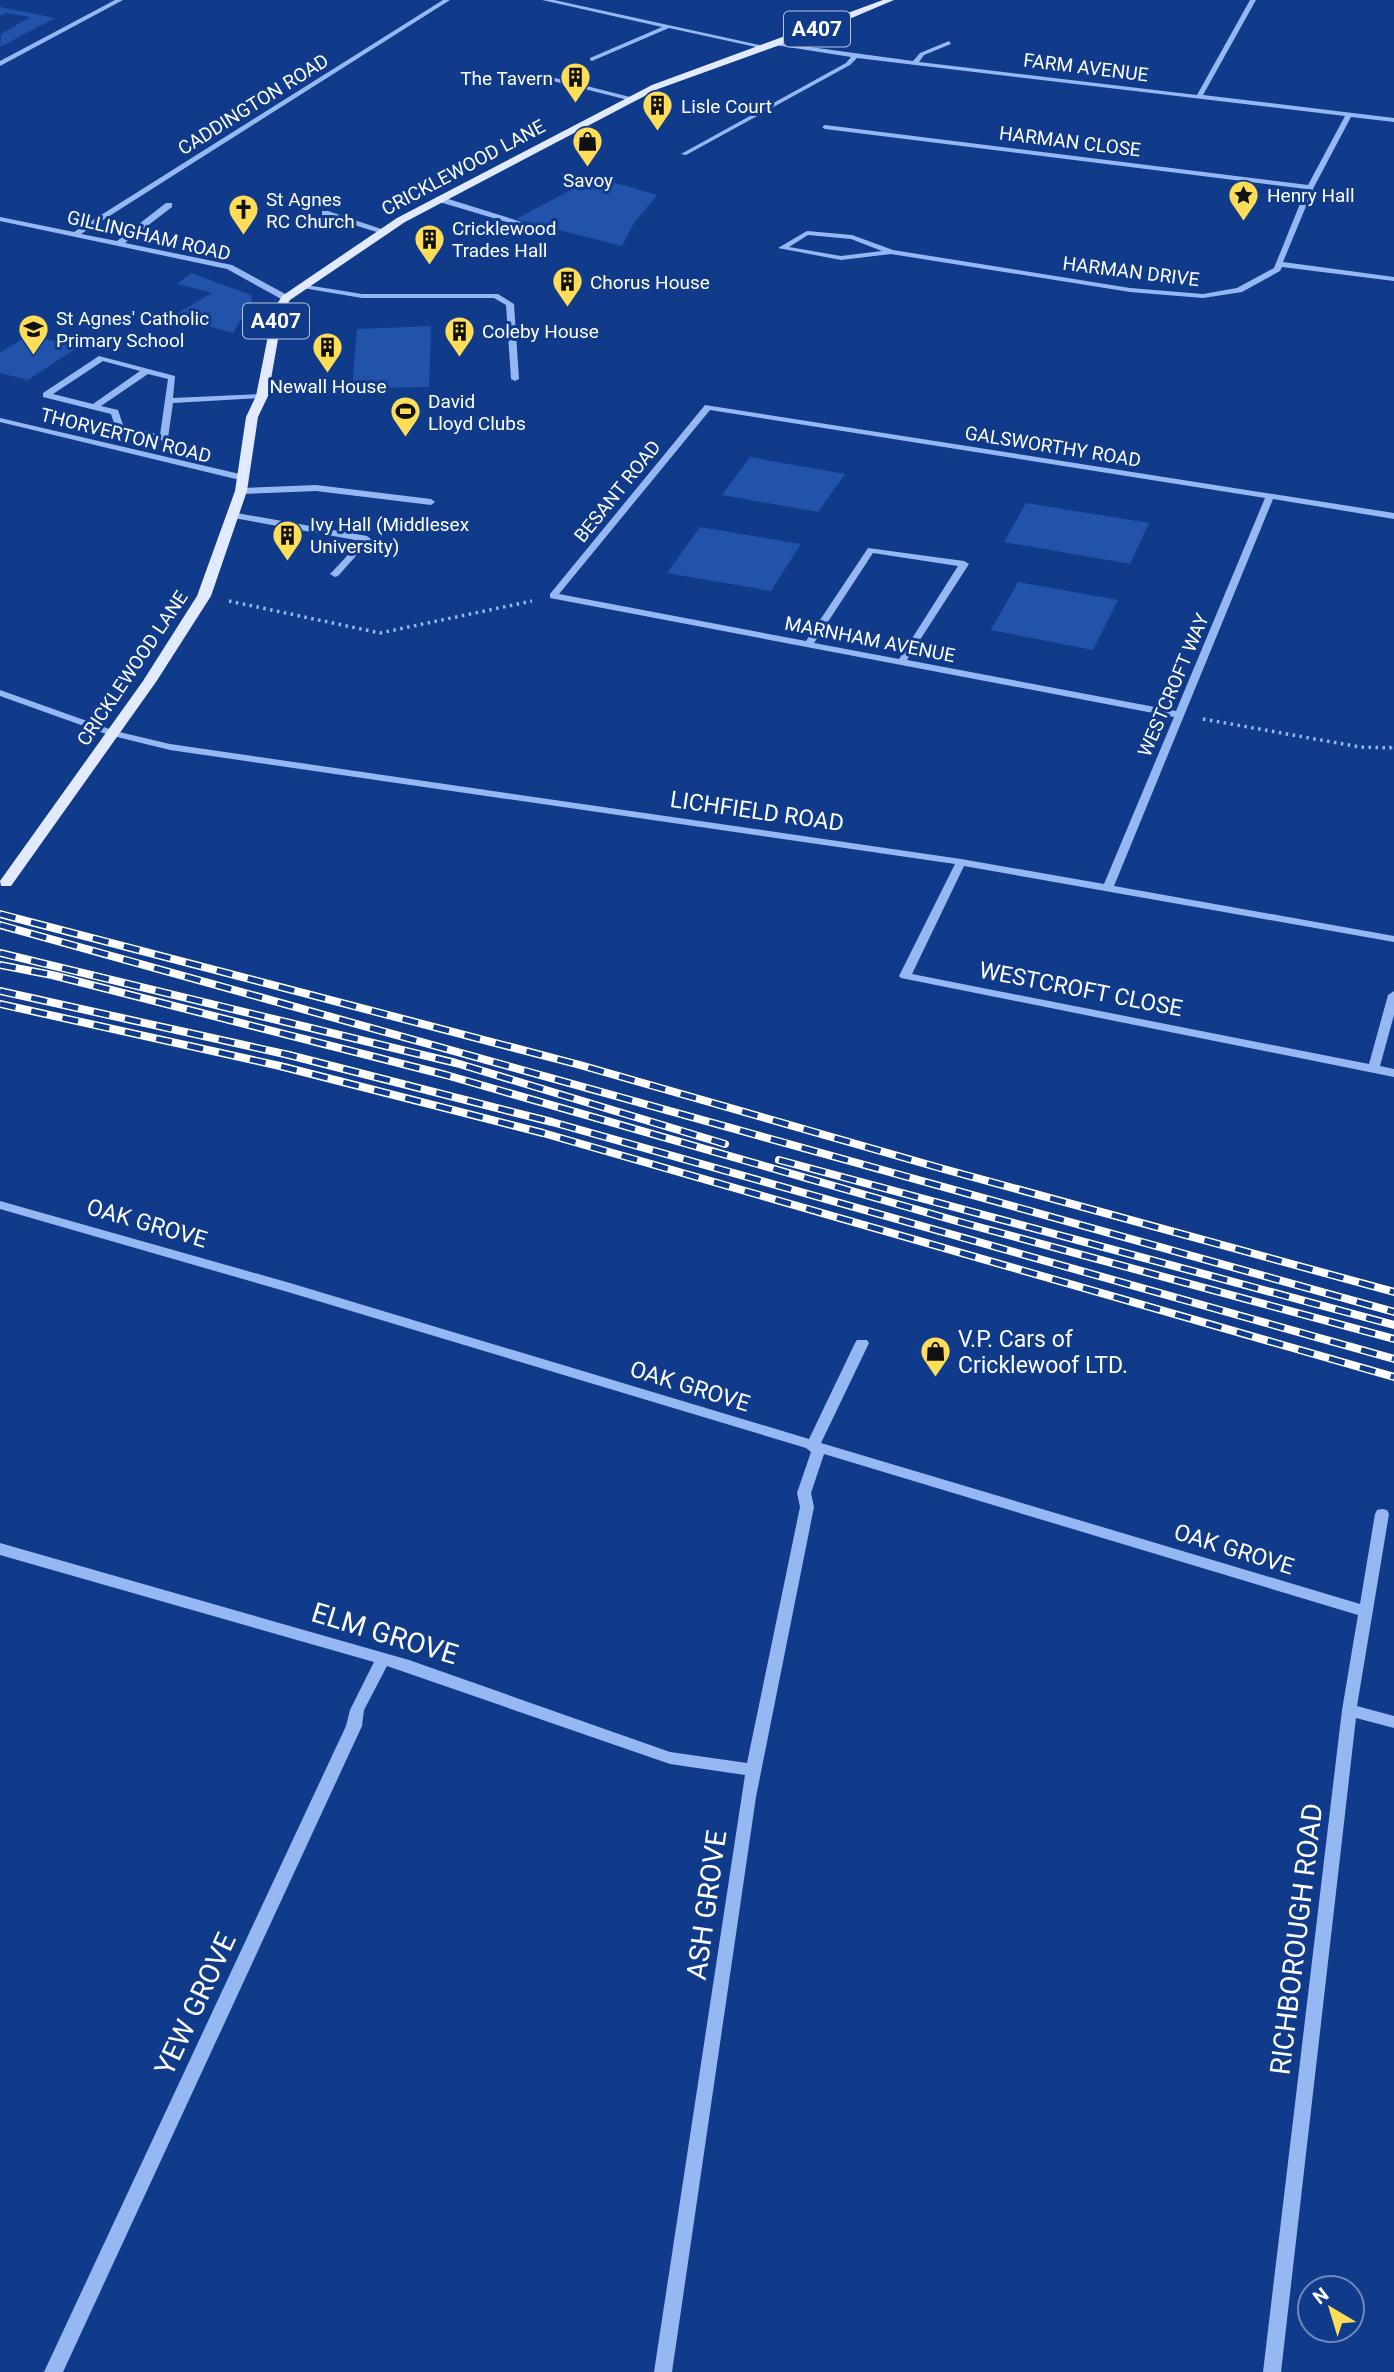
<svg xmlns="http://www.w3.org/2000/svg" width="1394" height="2372" font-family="Roboto,sans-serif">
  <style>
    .green { fill: #2153ab }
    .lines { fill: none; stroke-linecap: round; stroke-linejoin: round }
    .path { stroke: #96b8f2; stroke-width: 3.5; stroke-dasharray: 2.5 4.5; stroke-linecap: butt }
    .minor { fill: #96b8f2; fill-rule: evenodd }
    .major { fill: #e1eaff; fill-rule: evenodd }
    .rail-casing { stroke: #fff; stroke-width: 8 }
    .rail { stroke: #103b8b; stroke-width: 5; stroke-dasharray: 16; stroke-linecap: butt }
    .labels { text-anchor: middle; stroke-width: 6; stroke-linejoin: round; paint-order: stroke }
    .far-street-label { font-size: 19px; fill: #fff; stroke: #103b8b }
    .far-poi-label { font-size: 19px; fill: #fff; stroke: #103b8b; text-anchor: start }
    .shield { fill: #103b8b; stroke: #b7c4dc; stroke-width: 2 }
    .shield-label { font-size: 21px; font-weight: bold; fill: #fff }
    .street-label { font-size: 23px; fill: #fff; stroke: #103b8b }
    .poi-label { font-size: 23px; fill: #fff; stroke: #103b8b; text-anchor: start }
    .near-street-label { font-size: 28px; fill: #fff; stroke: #103b8b }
  </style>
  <rect width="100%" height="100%" fill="#103b8b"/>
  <g class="green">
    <polygon points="0,7 55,18 0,47 1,34 30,17 6,13 0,16"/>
    <polygon points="595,177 657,195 634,223 622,246 516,219"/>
    <polygon points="191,273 251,295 252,302 233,333 173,316 212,293 177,284"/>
    <polygon points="431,326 429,387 352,388 357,329"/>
    <polygon points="28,335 78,347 28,380 0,373 0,353"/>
    <polygon points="750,457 845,474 818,512 722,495"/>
    <polygon points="1026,503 1149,523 1130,564 1004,542"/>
    <polygon points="700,527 801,544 771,591 667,573"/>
    <polygon points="1018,582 1118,600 1093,650 991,630"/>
  </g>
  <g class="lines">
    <g class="path">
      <polyline points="229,601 380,633 532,601"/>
      <polyline points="1203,719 1360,747 1390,748 1394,744"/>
    </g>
    <g class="minor">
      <polygon points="115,0 123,0 0,66 0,61"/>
      <polygon points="443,0 450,0 81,234 117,241 166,203 172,203 172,207 125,243 232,265 289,296 289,300 283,300 227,269 0,221 0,217 74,232"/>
      <polygon points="542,0 554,0 768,47 765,49 669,28 592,61 590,60 590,58 662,27"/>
      <path d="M1250,0H1256L1203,95L1394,118V122L1351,117L1314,187L1283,262L1394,277V281L1282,267L1280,271L1242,292L1203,298L1130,292L891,254L841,260L778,248L807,231L852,235L893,250L1130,288L1203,294L1237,288L1274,268L1306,189L825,129L822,127L825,125L1308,185L1345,116L857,58L850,65L686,155L681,154L846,63L851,57L775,45L773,42L913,61L920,53L949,41L951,44L924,55L919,62L1197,95ZM808,235L851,239L882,251L841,256L789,247Z"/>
      <polygon points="543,75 634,98 635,99 632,101 541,78 541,76"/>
      <polygon points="436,197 442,197 547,230 540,232 436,201"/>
      <polygon points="322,211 328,211 387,231 380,233 322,215"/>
      <polygon points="300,284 362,294 498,294 514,304 519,379 515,381 511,379 506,305 494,298 362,298 303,288 300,288"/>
      <path d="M99,356L175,376L173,398L262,394L266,396L262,398L173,403L168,438L164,441L116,429L111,414L43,397V393ZM103,361L140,371L93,404L53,394ZM148,374L168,379L160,435L123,425L118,410L101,406Z"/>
      <path d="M705,405L1394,513V519L1273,499L1114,886L1394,936V942L964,866L912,974L1369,1064L1388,995L1394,991V1015L1380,1066L1394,1069V1077L901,978L899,976L955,864L170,750L109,735L0,696V690L115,731L170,744L961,859L1104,884L1174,717L550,598V594ZM710,410L1265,498L1176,711L907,660L969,564L964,561L868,548L806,641L559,594ZM873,553L958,566L899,659L814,643Z"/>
      <polygon points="0,418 244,475 248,478 244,481 0,422"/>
      <polygon points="316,485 431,499 435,502 431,505 316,491 241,494 237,491 241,488"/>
      <polygon points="231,512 367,536 371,539 338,576 335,577 330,574 332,572 361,541 228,517 227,515"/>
      <polygon points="0,1201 290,1283 809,1439 855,1343 857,1340 867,1340 869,1343 821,1443 1360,1604 1375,1514 1377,1510 1382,1509 1387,1510 1389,1514 1357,1706 1394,1716 1394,1728 1356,1718 1281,2372 1263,2372 1342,1710 1358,1615 824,1454 811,1493 814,1507 756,1797 672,2372 654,2372 745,1775 670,1764 387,1666 364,1710 362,1726 63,2372 44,2372 346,1726 350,1710 374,1662 0,1555 0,1543 409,1660 670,1752 747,1763 800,1507 797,1493 811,1452 806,1448 288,1292 0,1209"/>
    </g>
    <polygon class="major" points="883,0 894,0 835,25 658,89 405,222 290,300 283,311 268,396 258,417 247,491 211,596 156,682 11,886 1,886 0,881 143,681 197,596 235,491 246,417 256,396 273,311 282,296 397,218 652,85"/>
    <defs>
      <g id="rail">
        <polyline points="0,914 580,1065 940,1168 1394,1292"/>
        <polyline points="0,925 1394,1312"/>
        <polyline points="0,953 456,1063 725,1144"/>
        <polyline points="0,965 52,975 446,1075 960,1222 1394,1339"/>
        <polyline points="0,991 289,1055 552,1122 1394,1359"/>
        <polyline points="0,1004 280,1066 543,1133 1394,1377"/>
        <polyline points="779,1160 1394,1325"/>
      </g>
    </defs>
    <use href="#rail" class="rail-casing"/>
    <use href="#rail" class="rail"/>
  </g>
  <defs>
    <symbol id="building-pin" viewBox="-11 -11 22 30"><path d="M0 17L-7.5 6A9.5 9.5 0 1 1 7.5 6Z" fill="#ffdd57" stroke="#103b8b"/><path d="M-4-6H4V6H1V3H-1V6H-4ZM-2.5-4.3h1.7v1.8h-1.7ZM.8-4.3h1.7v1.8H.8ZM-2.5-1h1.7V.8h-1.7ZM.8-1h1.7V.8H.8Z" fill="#111"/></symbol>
    <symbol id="shop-pin" viewBox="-11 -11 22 30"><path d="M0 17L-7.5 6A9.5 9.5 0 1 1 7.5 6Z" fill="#ffdd57" stroke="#103b8b"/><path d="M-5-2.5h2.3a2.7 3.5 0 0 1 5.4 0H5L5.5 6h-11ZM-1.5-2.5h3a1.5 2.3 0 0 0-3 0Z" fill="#111"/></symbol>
    <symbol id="sight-pin" viewBox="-11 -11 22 30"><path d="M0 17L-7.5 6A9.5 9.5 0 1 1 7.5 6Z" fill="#ffdd57" stroke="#103b8b"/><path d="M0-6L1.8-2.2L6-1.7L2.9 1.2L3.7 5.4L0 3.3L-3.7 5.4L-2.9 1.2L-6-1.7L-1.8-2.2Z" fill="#111"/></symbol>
    <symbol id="church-pin" viewBox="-11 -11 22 30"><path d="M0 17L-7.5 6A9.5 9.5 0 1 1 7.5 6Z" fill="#ffdd57" stroke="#103b8b"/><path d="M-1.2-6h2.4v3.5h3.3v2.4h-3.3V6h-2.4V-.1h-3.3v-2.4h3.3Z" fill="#111"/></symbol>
    <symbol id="school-pin" viewBox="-11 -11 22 30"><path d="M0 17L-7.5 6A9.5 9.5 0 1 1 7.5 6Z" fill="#ffdd57" stroke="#103b8b"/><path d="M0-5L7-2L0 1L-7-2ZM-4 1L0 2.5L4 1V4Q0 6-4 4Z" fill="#111"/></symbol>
    <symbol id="stadium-pin" viewBox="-11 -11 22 30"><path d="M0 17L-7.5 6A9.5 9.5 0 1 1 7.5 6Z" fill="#ffdd57" stroke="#103b8b"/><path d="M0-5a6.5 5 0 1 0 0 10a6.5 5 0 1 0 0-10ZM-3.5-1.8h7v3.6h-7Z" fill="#111"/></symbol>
  </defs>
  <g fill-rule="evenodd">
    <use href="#building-pin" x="558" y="60" width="35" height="47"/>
    <use href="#building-pin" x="640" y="88" width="35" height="47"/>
    <use href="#shop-pin" x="570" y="124" width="35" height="47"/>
    <use href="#sight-pin" x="1226" y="178" width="35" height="47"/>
    <use href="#church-pin" x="226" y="192" width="35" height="47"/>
    <use href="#building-pin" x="412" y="222" width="35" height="47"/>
    <use href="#building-pin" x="550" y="264" width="35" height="47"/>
    <use href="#school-pin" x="16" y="312" width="35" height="47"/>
    <use href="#building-pin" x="442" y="314" width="35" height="47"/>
    <use href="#building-pin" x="310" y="330" width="35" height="47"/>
    <use href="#stadium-pin" x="388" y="394" width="35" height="47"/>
    <use href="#building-pin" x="270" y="518" width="35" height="47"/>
    <use href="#shop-pin" x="918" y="1334" width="35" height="47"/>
  </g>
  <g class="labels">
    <g class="far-street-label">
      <text transform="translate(1086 67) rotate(7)" y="7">FARM AVENUE</text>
      <text transform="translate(253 104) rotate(-32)" y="7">CADDINGTON ROAD</text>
      <text transform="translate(1070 141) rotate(7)" y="7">HARMAN CLOSE</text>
      <text transform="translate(463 167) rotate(-28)" y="7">CRICKLEWOOD LANE</text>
      <text transform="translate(149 235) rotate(13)" y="7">GILLINGHAM ROAD</text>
      <text transform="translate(1131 271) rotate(7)" y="7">HARMAN DRIVE</text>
      <text transform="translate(126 435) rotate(14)" y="7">THORVERTON ROAD</text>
      <text transform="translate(1053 446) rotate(9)" y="7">GALSWORTHY ROAD</text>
      <text transform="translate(617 491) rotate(-51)" y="7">BESANT ROAD</text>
      <text transform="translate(870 639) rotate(11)" y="7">MARNHAM AVENUE</text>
      <text transform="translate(132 668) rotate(-56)" y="7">CRICKLEWOOD LANE</text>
      <text transform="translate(1173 685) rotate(-67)" y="7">WESTCROFT WAY</text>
    </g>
    <g class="far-poi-label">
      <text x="553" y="85" text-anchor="end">The Tavern</text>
      <text x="681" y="113">Lisle Court</text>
      <text x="588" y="187" text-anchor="middle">Savoy</text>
      <text x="1267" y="202">Henry Hall</text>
      <text x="266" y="206">St Agnes<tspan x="266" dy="22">RC Church</tspan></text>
      <text x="452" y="235">Cricklewood<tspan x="452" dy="22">Trades Hall</tspan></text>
      <text x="590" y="289">Chorus House</text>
      <text x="56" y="325">St Agnes' Catholic<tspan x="56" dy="22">Primary School</tspan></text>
      <text x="482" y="338">Coleby House</text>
      <text x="328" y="393" text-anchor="middle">Newall House</text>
      <text x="428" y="408">David<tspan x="428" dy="22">Lloyd Clubs</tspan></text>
      <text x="310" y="531">Ivy Hall (Middlesex<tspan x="310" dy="22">University)</tspan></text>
    </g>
    <g class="shield">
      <rect x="784" y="11.5" width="66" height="35" rx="5"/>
      <rect x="243" y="303.5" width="66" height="35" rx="5"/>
    </g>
    <g class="shield-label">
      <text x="817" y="36">A407</text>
      <text x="276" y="328">A407</text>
    </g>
    <g class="street-label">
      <text transform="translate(757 811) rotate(8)" y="8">LICHFIELD ROAD</text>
      <text transform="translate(1081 989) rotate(11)" y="8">WESTCROFT CLOSE</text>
      <text transform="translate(147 1223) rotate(16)" y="8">OAK GROVE</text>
      <text transform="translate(690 1386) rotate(17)" y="8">OAK GROVE</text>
      <text transform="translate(1234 1549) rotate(17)" y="8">OAK GROVE</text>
    </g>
    <g class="poi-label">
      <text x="958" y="1347">V.P. Cars of<tspan x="958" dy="26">Cricklewoof LTD.</tspan></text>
    </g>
    <g class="near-street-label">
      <text transform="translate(385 1633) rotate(17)" y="10">ELM GROVE</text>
      <text transform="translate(706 1905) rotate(-82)" y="10">ASH GROVE</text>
      <text transform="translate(1296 1939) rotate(-83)" y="10">RICHBOROUGH ROAD</text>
      <text transform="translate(195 2004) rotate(-65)" y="10">YEW GROVE</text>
    </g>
  </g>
  <g transform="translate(1331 2309) rotate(322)"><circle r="33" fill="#103b8b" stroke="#7089b9" stroke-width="2"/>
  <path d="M0-5L12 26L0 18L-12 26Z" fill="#ffdd57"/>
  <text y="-10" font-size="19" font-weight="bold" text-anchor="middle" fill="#ffffff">N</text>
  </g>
</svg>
